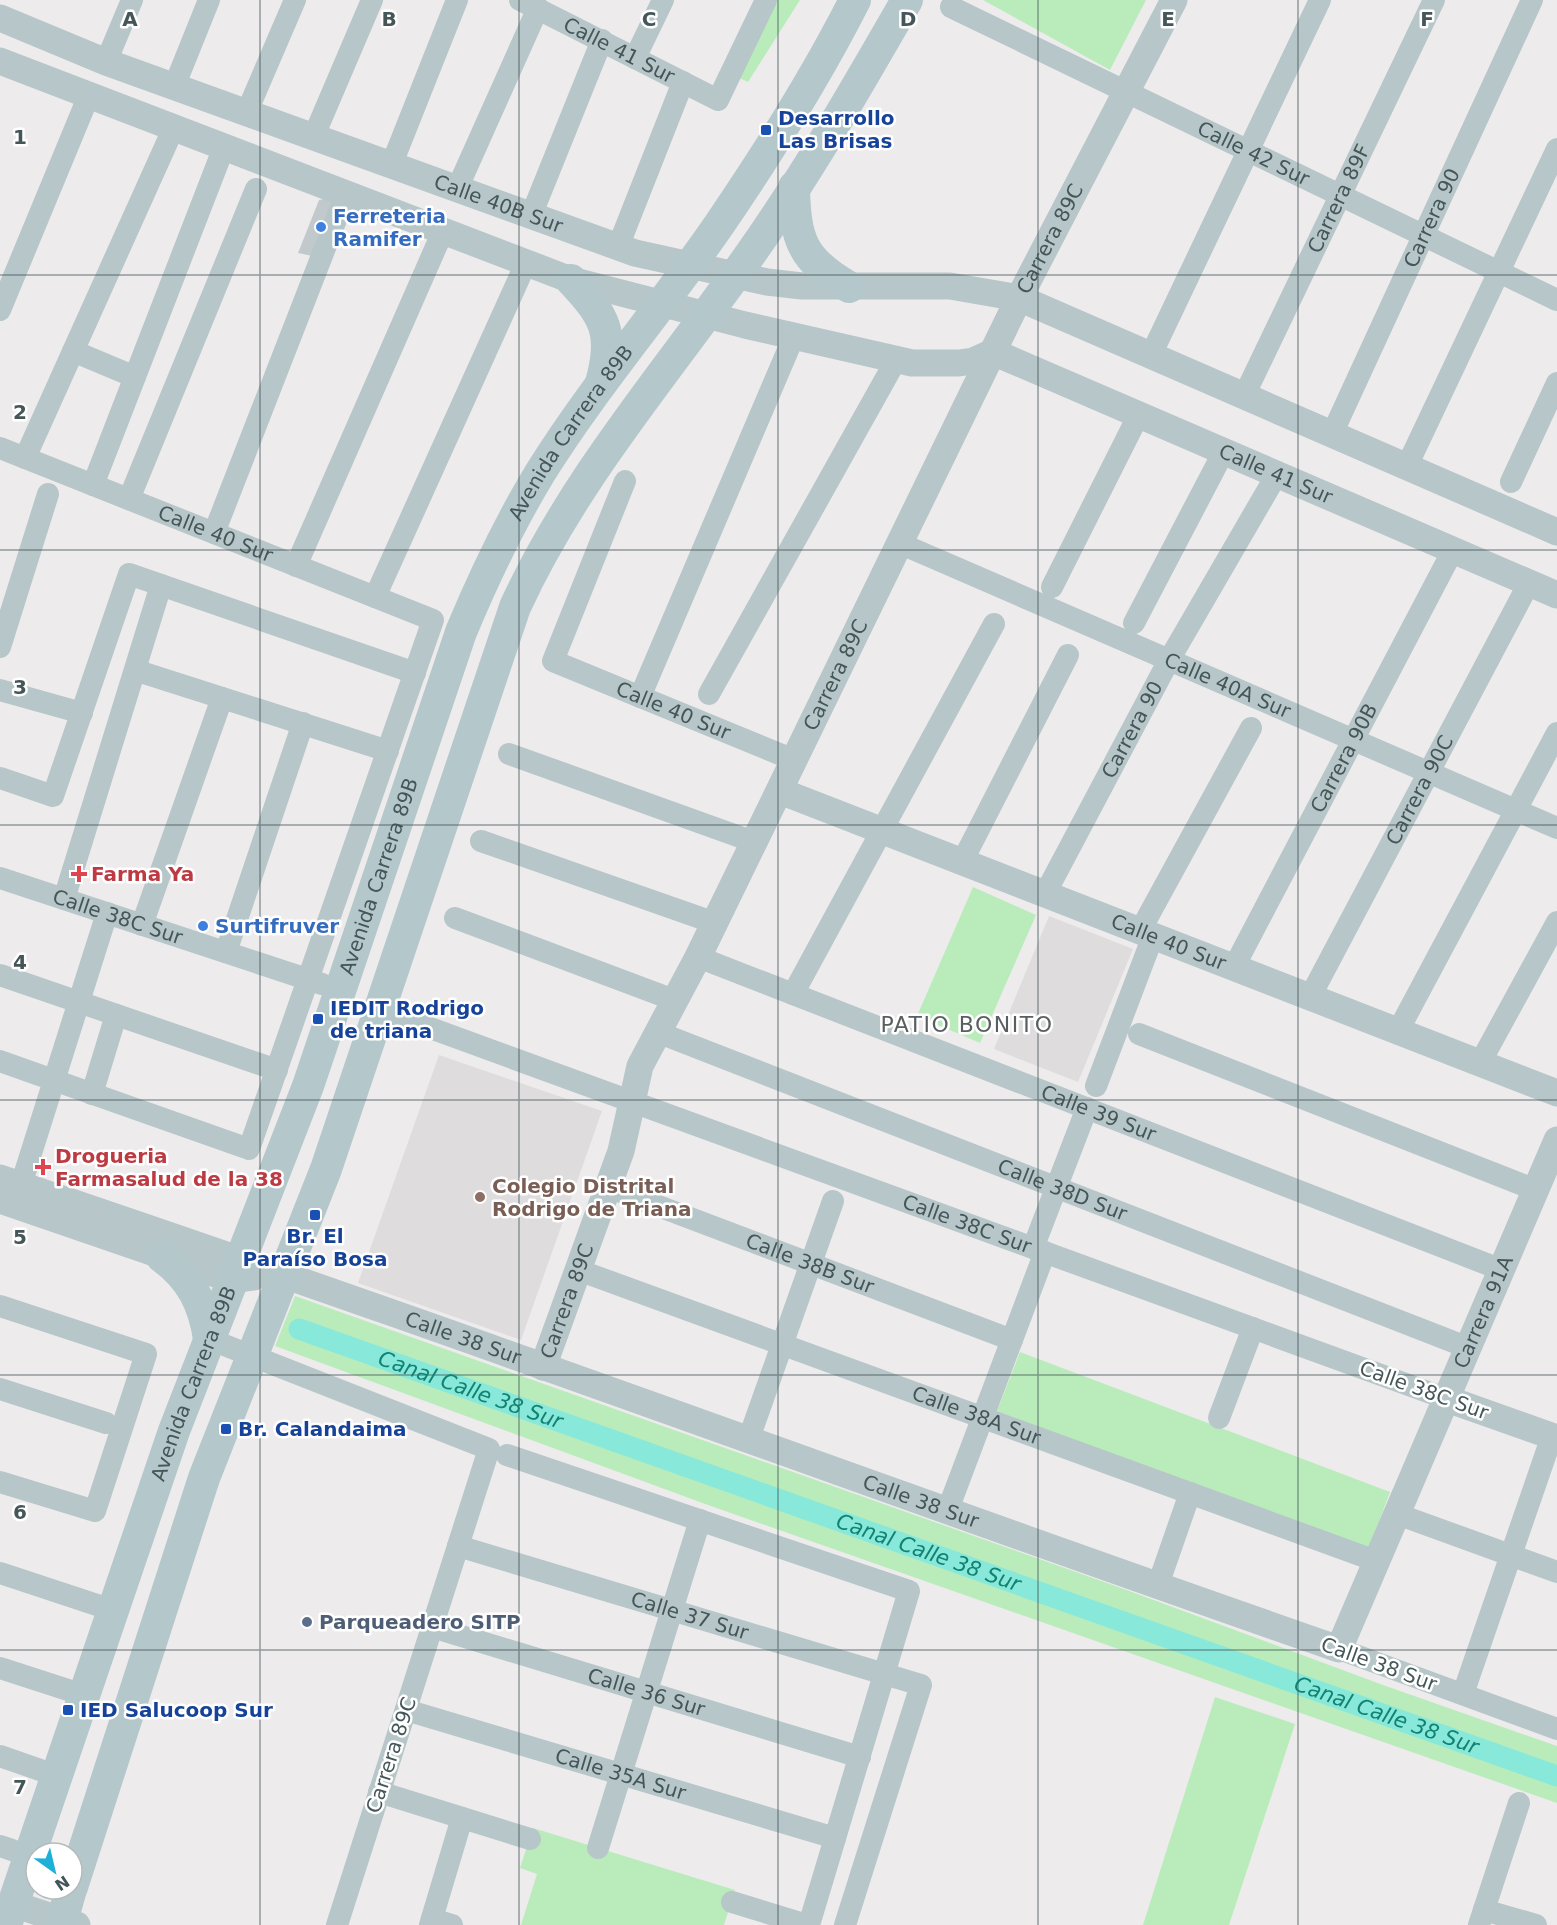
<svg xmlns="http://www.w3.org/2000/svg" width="1557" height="1925" font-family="'DejaVu Sans',sans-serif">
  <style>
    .education { fill: #dfdcde }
    .green { fill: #baecbb }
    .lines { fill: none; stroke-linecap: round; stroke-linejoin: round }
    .canal { stroke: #88e8da; stroke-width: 21 }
    .building { fill: #c2c9cc }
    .minor { stroke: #b7c6c8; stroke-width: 22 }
    .tertiary { stroke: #b7c6c8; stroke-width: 27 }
    .secondary { stroke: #b4c7cb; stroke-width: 32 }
    .grid { fill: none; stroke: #455658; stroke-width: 1.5; stroke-opacity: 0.55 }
    .transit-dot { fill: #1a4fb4; stroke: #fff; stroke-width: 2 }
    .shop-dot { fill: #3f7fe0; stroke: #fff; stroke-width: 2 }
    .health-dot { fill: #e0444e; stroke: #fff; stroke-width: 2 }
    .education-dot { fill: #8d6e63; stroke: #fff; stroke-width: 2 }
    .service-dot { fill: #5c6f8a; stroke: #fff; stroke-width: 2 }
    .labels { text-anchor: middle; stroke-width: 5; stroke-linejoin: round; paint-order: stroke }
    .street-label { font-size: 20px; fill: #455658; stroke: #fff }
    .transit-label { font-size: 20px; font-weight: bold; fill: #164399; stroke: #fff; text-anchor: start }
    .shop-label { font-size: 20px; font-weight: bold; fill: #366cbe; stroke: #fff; text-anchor: start }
    .health-label { font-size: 20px; font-weight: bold; fill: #be3a42; stroke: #fff; text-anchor: start }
    .education-label { font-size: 20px; font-weight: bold; fill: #785e54; stroke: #fff; text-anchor: start }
    .service-label { font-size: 20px; font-weight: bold; fill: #4e5e75; stroke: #fff; text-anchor: start }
    .water-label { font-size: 21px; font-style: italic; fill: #108373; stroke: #fff }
    .quarter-label { font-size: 22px; letter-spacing: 1.5px; fill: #595f60; stroke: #fff }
    .grid-label { font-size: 20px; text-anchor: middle; font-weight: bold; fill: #455658; stroke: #fff; stroke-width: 5; stroke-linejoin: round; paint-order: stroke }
  </style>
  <rect width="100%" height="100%" fill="#eeebed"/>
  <g class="education">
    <polygon points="1049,916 1133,949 1078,1082 994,1049"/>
    <polygon points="439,1055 602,1111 521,1340 358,1283"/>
  </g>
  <g class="green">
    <polygon points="774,0 800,0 748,82 737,77"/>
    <polygon points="983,0 1146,0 1110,70"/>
    <polygon points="973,887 1036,915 980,1043 917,1016"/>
    <polygon points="295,1296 1124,1589 1383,1685 1557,1746 1557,1803 708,1505 275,1346"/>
    <polygon points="1020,1352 1390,1492 1368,1551 997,1411"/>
    <polygon points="1215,1697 1295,1724 1229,1925 1143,1925"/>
    <polygon points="533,1828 735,1890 724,1925 521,1925 537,1874 520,1868"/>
  </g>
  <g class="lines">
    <path class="canal" id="s1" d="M299,1329L1557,1776"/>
  </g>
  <polygon class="building" points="346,194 322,258 298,253 319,200"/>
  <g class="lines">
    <g class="minor">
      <path id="s2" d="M520,0L718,100L766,0"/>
      <path id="s3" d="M951,7L1557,300"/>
      <polyline points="635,58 663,0"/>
      <polyline points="106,62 132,0"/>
      <polyline points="174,87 209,0"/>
      <polyline points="246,114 295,0"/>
      <polyline points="313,138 372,0"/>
      <polyline points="391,166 457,0"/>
      <polyline points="457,189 538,8"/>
      <polyline points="531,216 602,40"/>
      <polyline points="618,247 683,82"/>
      <polyline points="0,310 89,95"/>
      <polyline points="73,351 135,377"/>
      <polyline points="1151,355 1320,0"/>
      <path id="s4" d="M1244,396L1434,0"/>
      <path id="s5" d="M1332,434L1532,0"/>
      <path id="s6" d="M0,448L433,620L249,1149L0,1061"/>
      <polyline points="25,458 174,127"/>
      <polyline points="1407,466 1557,149"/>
      <path id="s7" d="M625,481L553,661L794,760"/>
      <polyline points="1511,482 1557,383"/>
      <polyline points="93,485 224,147"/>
      <polyline points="129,499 256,189"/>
      <polyline points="214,533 346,194"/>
      <path id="s8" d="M899,543L1557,828"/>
      <polyline points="296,566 443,231"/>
      <polyline points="1052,587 1139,414"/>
      <polyline points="375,597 526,263"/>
      <polyline points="1134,623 1224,451"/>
      <polyline points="0,647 48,494"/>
      <polyline points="144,673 388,751"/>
      <polyline points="0,690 82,713"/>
      <polyline points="709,694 896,360"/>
      <polyline points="640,697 794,336"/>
      <polyline points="509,754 754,842"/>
      <polyline points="0,778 53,796 129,574 415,673"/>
      <polyline points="481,841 715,923"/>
      <polyline points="962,862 1068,655"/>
      <path id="s9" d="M0,878L322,984"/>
      <path id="s10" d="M1045,894L1169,660L1277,474"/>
      <polyline points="64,899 161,585"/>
      <polyline points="455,918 674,1000"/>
      <polyline points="142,925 222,698"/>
      <polyline points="1140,931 1251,728"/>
      <polyline points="226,952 303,723"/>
      <path id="s11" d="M698,957L1502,1270"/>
      <path id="s12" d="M1234,967L1453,550"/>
      <polyline points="0,975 277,1070"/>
      <polyline points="793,994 994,624"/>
      <path id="s13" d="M1310,997L1529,583"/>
      <path id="s14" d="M378,1009L1447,1399"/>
      <polyline points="1398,1031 1557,733"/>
      <path id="s15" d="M657,1032L1469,1348"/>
      <polyline points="1139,1034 1536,1190"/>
      <polyline points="1480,1063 1557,922"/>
      <polyline points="1096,1086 1153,936"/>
      <polyline points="92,1094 116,1015"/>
      <polyline points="21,1185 107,913"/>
      <path id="s16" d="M608,1187L1012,1340"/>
      <polyline points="1033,1248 1087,1108"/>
      <path id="s17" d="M578,1270L1376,1561"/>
      <polyline points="0,1306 146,1354 95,1511 0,1482"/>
      <polyline points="209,1339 489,1449 337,1925"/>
      <polyline points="0,1389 106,1423"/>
      <polyline points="1219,1418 1253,1328"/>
      <polyline points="748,1441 833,1201"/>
      <polyline points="507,1455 909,1591 809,1925"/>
      <polyline points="947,1512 1045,1252"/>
      <polyline points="1397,1514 1557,1572"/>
      <path id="s18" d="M458,1546L921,1685L845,1925"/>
      <polyline points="0,1573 97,1605"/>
      <polyline points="1158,1585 1190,1493"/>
      <path id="s19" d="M432,1627L860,1757"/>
      <polyline points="1339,1649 1557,1729"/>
      <polyline points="0,1668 68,1690"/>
      <polyline points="1463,1694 1552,1436"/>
      <path id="s20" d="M406,1710L835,1838"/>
      <polyline points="0,1756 40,1770"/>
      <polyline points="379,1792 530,1839"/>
      <polyline points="0,1846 12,1850"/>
      <polyline points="598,1848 700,1520"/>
      <polyline points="732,1902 807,1925"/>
      <polyline points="1484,1910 1536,1925"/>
      <polyline points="432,1919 452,1925"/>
      <polyline points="430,1925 462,1818"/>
      <polyline points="1479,1925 1519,1803"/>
    </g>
    <g class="tertiary">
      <path id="s21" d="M0,18L106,62L635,253L767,282L802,286H950L1019,298L1557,532"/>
      <polyline points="0,61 571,280 745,325 912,363 959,363 973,361 993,352"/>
      <path id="s22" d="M993,352L1557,595"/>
      <path id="s23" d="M780,791L1557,1093"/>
      <path id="s24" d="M0,1178C449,1328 892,1494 1339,1649L1557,1140"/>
      <polyline points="0,1200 233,1280 254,1277"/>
      <path id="s25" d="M543,1367L621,1151L640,1066L698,957L1019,298L1174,0"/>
      <polyline points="1447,1399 1557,1438"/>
      <polyline points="13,1904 77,1925"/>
    </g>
    <g class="secondary">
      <path d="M794,187C795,240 802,260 849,287"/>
      <path d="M571,280C605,316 615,333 601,383"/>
      <path d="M162,1257C191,1278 204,1304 209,1339"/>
      <path d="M72,1887L204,1478L326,1169L515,607C574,478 668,371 749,256C807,174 857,87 907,0"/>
      <path id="s26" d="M6,1925L174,1431L308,1086L461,632C484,577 509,524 540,473C594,386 663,307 721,222C770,150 816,77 855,0"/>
      <polyline points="61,1925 71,1889"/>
    </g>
  </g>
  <path class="grid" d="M260,0V1925M519,0V1925M778,0V1925M1038,0V1925M1298,0V1925M0,275H1557M0,550H1557M0,825H1557M0,1100H1557M0,1375H1557M0,1650H1557"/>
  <g class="transit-dot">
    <rect x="760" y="124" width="12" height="12" rx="3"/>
    <rect x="312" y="1013" width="12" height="12" rx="3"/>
    <rect x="309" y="1209" width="12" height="12" rx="3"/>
    <rect x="220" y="1423" width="12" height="12" rx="3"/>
    <rect x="62" y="1704" width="12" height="12" rx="3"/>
  </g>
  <g class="shop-dot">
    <circle cx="321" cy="227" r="6"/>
    <circle cx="203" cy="926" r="6"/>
  </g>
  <g class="health-dot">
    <path d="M76 865h6v6h6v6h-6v6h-6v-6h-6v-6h6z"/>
    <path d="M40 1158h6v6h6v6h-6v6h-6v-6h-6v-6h6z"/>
  </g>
  <circle class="education-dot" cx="480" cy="1197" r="6"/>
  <circle class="service-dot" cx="307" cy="1622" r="6"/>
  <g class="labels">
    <g class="street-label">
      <text dy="7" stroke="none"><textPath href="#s2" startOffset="111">Calle 41 Sur</textPath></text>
      <text dy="7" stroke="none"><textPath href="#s3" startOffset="336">Calle 42 Sur</textPath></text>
      <text dy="7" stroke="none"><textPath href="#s4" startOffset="219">Carrera 89F</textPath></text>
      <text dy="7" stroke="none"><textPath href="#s21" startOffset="532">Calle 40B Sur</textPath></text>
      <text dy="7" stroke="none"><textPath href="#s5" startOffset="238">Carrera 90</textPath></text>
      <text dy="7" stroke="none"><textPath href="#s25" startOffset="1240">Carrera 89C</textPath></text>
      <text dy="7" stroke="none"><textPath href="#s26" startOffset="1599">Avenida Carrera 89B</textPath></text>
      <text dy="7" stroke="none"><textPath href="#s22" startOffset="308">Calle 41 Sur</textPath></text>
      <text dy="7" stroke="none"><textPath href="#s6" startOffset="232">Calle 40 Sur</textPath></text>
      <text dy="7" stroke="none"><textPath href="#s25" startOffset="754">Carrera 89C</textPath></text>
      <text dy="7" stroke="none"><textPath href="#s8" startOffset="358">Calle 40A Sur</textPath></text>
      <text dy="7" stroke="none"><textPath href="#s7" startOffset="324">Calle 40 Sur</textPath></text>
      <text dy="7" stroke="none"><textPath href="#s10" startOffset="186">Carrera 90</textPath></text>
      <text dy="7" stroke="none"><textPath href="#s12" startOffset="236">Carrera 90B</textPath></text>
      <text dy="7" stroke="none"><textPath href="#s13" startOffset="234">Carrera 90C</textPath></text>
      <text dy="7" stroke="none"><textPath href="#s26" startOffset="1113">Avenida Carrera 89B</textPath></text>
      <text dy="7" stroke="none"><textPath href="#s9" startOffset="124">Calle 38C Sur</textPath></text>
      <text dy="7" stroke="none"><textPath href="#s23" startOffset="417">Calle 40 Sur</textPath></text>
      <text dy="7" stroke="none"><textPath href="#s11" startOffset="430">Calle 39 Sur</textPath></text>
      <text dy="7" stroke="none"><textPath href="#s15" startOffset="435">Calle 38D Sur</textPath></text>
      <text dy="7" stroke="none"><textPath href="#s14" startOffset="627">Calle 38C Sur</textPath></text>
      <text dy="7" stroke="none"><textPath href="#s16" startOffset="216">Calle 38B Sur</textPath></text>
      <text dy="7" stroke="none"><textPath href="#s25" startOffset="70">Carrera 89C</textPath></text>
      <text dy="7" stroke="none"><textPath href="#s24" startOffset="1786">Carrera 91A</textPath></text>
      <text dy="7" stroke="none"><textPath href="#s24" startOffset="490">Calle 38 Sur</textPath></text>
      <text dy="7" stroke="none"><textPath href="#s26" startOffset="573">Avenida Carrera 89B</textPath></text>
      <text transform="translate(1424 1390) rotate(20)" y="7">Calle 38C Sur</text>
      <text dy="7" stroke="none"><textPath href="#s17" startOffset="424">Calle 38A Sur</textPath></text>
      <text dy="7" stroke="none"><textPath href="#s24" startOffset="976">Calle 38 Sur</textPath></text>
      <text dy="7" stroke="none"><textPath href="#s18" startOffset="242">Calle 37 Sur</textPath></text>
      <text transform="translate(1379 1664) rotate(20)" y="7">Calle 38 Sur</text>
      <text dy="7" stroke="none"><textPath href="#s19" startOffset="224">Calle 36 Sur</textPath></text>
      <text transform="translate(391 1755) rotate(-72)" y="7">Carrera 89C</text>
      <text dy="7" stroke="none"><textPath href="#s20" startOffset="224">Calle 35A Sur</textPath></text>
    </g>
    <g class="transit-label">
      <text x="778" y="125">Desarrollo<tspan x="778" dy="23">Las Brisas</tspan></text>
      <text x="330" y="1015">IEDIT Rodrigo<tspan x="330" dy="23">de triana</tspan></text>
      <text x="315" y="1243" text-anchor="middle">Br. El<tspan x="315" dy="23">Paraíso Bosa</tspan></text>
      <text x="238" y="1436">Br. Calandaima</text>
      <text x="80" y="1717">IED Salucoop Sur</text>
    </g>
    <g class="shop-label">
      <text x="333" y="223">Ferreteria<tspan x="333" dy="23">Ramifer</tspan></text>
      <text x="215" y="933">Surtifruver</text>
    </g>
    <g class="health-label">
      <text x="91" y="881">Farma Ya</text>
      <text x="55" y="1163">Drogueria<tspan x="55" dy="23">Farmasalud de la 38</tspan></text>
    </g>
    <g class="education-label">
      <text x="492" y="1193">Colegio Distrital<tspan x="492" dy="23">Rodrigo de Triana</tspan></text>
    </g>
    <g class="service-label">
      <text x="319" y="1629">Parqueadero SITP</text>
    </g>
    <g class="water-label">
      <text dy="7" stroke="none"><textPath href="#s1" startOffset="182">Canal Calle 38 Sur</textPath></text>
      <text dy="7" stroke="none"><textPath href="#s1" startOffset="668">Canal Calle 38 Sur</textPath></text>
      <text dy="7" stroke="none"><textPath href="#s1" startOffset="1154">Canal Calle 38 Sur</textPath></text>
    </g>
    <g class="quarter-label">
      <text x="967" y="1032">PATIO BONITO</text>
    </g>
  </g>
  <g class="grid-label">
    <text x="130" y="26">A</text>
    <text x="389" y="26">B</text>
    <text x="649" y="26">C</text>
    <text x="908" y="26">D</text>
    <text x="1168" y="26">E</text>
    <text x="1427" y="26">F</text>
    <text x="20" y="144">1</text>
    <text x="20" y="419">2</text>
    <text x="20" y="694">3</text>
    <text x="20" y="969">4</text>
    <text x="20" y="1244">5</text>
    <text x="20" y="1519">6</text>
    <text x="20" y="1794">7</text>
  </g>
  <g transform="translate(54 1871) rotate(146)"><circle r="28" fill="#ffffff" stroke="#b5bbbc" stroke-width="1.5"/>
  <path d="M0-4.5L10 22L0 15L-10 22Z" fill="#1eb0d6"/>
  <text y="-9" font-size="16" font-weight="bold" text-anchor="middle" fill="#455658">N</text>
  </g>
</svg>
